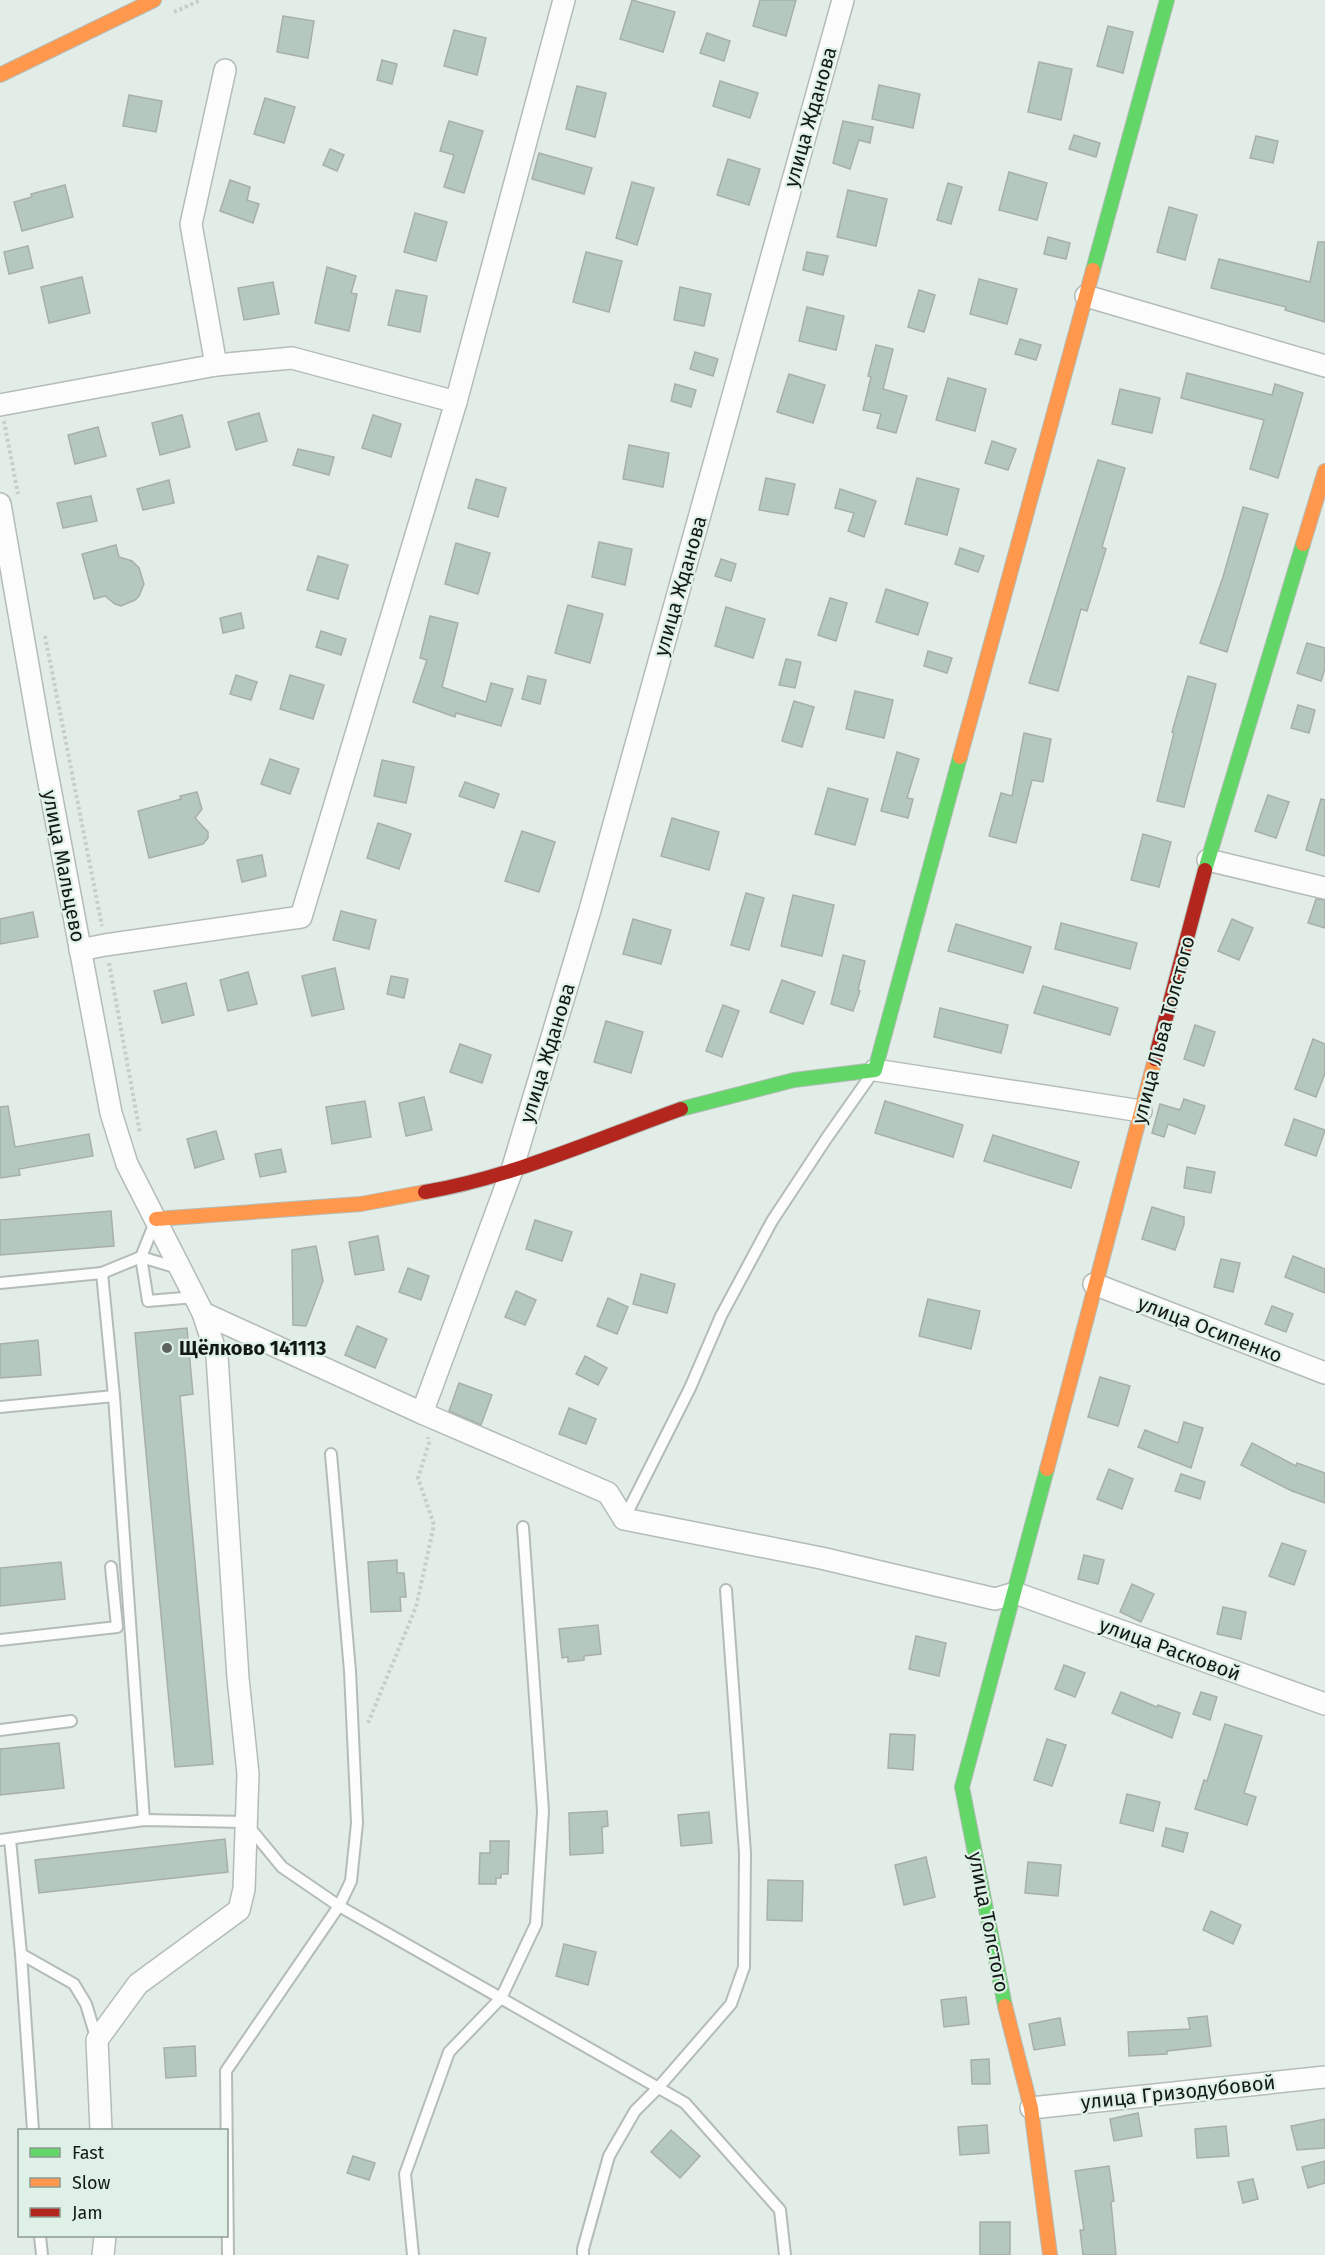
<svg xmlns="http://www.w3.org/2000/svg" width="1325" height="2255" font-family="'Fira Sans',sans-serif">
  <style>
    .building { fill: #b4c8bd; stroke: #a8afaa; stroke-width: 1.5 }
    .lines { fill: none; stroke-linecap: round; stroke-linejoin: round }
    .lane-casing { stroke: #b4bcb7; stroke-width: 14 }
    .street-casing { stroke: #b4bcb7; stroke-width: 24 }
    .fast-casing { stroke: #b4bcb7; stroke-width: 16 }
    .slow-casing { stroke: #b4bcb7; stroke-width: 16 }
    .jam-casing { stroke: #b4bcb7; stroke-width: 16 }
    .path { stroke: #c9cdca; stroke-width: 4; stroke-dasharray: 3 3; stroke-linecap: butt }
    .lane { stroke: #fbfcfb; stroke-width: 10 }
    .street { stroke: #fbfcfb; stroke-width: 21 }
    .fast { stroke: #63d668; stroke-width: 14 }
    .slow { stroke: #ff974d; stroke-width: 14 }
    .jam { stroke: #b3261e; stroke-width: 14 }
    .poi-dot { fill: #5c635e; stroke: #dff1e6; stroke-width: 2 }
    .labels { text-anchor: middle; stroke-width: 4.5; stroke-linejoin: round; paint-order: stroke }
    .street-label { font-size: 20px; fill: #131915; stroke: #dff1e6 }
    .poi-label { font-size: 20px; font-weight: bold; fill: #131915; stroke: #dff1e6; text-anchor: start }
  </style>
  <rect width="100%" height="100%" fill="#e3ede7"/>
  <g class="building">
    <polygon points="632,0 675,12 663,52 620,39"/>
    <polygon points="760,0 796,0 786,36 753,26"/>
    <polygon points="283,16 314,21 308,58 277,52"/>
    <polygon points="1108,26 1133,32 1123,73 1097,66"/>
    <polygon points="454,30 486,38 477,75 444,66"/>
    <polygon points="707,33 730,41 724,61 700,53"/>
    <polygon points="382,60 397,64 392,84 377,80"/>
    <polygon points="1039,62 1072,69 1061,120 1028,112"/>
    <polygon points="720,81 758,93 750,118 713,106"/>
    <polygon points="879,85 920,94 913,128 872,119"/>
    <polygon points="577,86 606,93 595,137 566,129"/>
    <polygon points="129,95 162,101 156,132 123,126"/>
    <polygon points="265,98 295,107 284,143 254,134"/>
    <polygon points="449,121 483,131 464,193 444,187 454,155 440,151"/>
    <polygon points="843,121 873,127 870,143 859,140 850,169 833,163"/>
    <polygon points="1074,135 1100,143 1096,157 1069,149"/>
    <polygon points="1256,136 1278,141 1273,163 1250,158"/>
    <polygon points="330,149 344,155 337,171 323,165"/>
    <polygon points="539,153 592,168 584,194 532,179"/>
    <polygon points="728,159 760,169 749,205 717,195"/>
    <polygon points="1009,172 1047,183 1037,220 999,210"/>
    <polygon points="230,180 250,187 247,200 259,204 253,223 220,211"/>
    <polygon points="632,182 654,188 637,245 616,238"/>
    <polygon points="948,183 962,187 951,224 937,220"/>
    <polygon points="65,185 73,217 22,231 14,202 32,197 31,194"/>
    <polygon points="848,190 887,199 876,246 837,237"/>
    <polygon points="1169,207 1197,215 1185,260 1157,252"/>
    <polygon points="415,213 447,222 436,261 404,252"/>
    <polygon points="1048,237 1070,243 1066,259 1044,254"/>
    <polygon points="1318,242 1325,242 1325,322 1285,310 1286,307 1211,288 1219,259 1310,282"/>
    <polygon points="28,246 33,268 9,274 4,252"/>
    <polygon points="586,252 622,261 609,312 573,302"/>
    <polygon points="807,252 828,256 823,275 803,270"/>
    <polygon points="327,267 356,276 351,293 357,294 349,331 315,323"/>
    <polygon points="82,277 90,313 49,323 41,287"/>
    <polygon points="979,279 1017,289 1007,324 970,314"/>
    <polygon points="273,282 279,314 244,320 238,288"/>
    <polygon points="680,287 711,294 704,326 674,320"/>
    <polygon points="396,290 427,296 420,332 388,325"/>
    <polygon points="919,290 935,295 924,332 908,327"/>
    <polygon points="807,307 844,316 836,350 799,341"/>
    <polygon points="1020,339 1041,345 1036,360 1015,354"/>
    <polygon points="876,345 893,349 883,389 907,396 896,433 877,428 881,414 863,410 871,377 868,376"/>
    <polygon points="695,352 718,359 713,376 690,369"/>
    <polygon points="1187,373 1272,395 1275,384 1303,393 1278,478 1250,469 1264,420 1181,398"/>
    <polygon points="789,374 825,385 813,423 777,412"/>
    <polygon points="948,378 986,389 975,431 936,420"/>
    <polygon points="675,384 696,390 691,407 671,401"/>
    <polygon points="1120,389 1160,398 1152,433 1112,424"/>
    <polygon points="259,413 267,441 236,450 228,422"/>
    <polygon points="182,415 190,447 160,455 152,423"/>
    <polygon points="373,415 401,424 391,457 362,448"/>
    <polygon points="98,427 106,456 75,464 68,435"/>
    <polygon points="992,441 1016,449 1008,470 985,463"/>
    <polygon points="629,445 669,453 663,487 623,479"/>
    <polygon points="298,449 334,457 329,475 293,465"/>
    <polygon points="1098,460 1125,468 1102,547 1106,549 1087,611 1081,609 1058,691 1029,683"/>
    <polygon points="766,478 795,484 788,515 759,510"/>
    <polygon points="917,478 959,489 947,535 905,524"/>
    <polygon points="476,479 506,488 498,517 468,508"/>
    <polygon points="169,480 174,503 143,510 137,489"/>
    <polygon points="840,489 876,501 864,537 848,531 854,513 835,508"/>
    <polygon points="91,496 97,521 63,528 57,503"/>
    <polygon points="1243,507 1268,514 1227,652 1200,643 1223,577"/>
    <polygon points="599,542 632,549 625,585 592,577"/>
    <polygon points="456,543 490,553 478,594 445,584"/>
    <polygon points="116,545 119,557 132,561 139,568 144,584 139,596 135,600 121,606 115,604 105,596 94,599 82,554"/>
    <polygon points="960,548 984,556 978,572 955,564"/>
    <polygon points="318,556 348,565 338,599 307,590"/>
    <polygon points="721,559 736,564 731,581 715,576"/>
    <polygon points="886,589 928,603 918,635 876,622"/>
    <polygon points="830,598 847,603 836,641 818,635"/>
    <polygon points="568,605 603,614 590,663 555,653"/>
    <polygon points="726,607 765,619 753,658 715,646"/>
    <polygon points="241,613 244,628 223,633 220,618"/>
    <polygon points="430,616 458,623 442,687 486,702 491,683 513,689 501,726 456,713 455,717 413,702 427,660 420,658"/>
    <polygon points="321,631 346,639 341,655 316,647"/>
    <polygon points="1307,643 1325,648 1325,669 1321,681 1297,673"/>
    <polygon points="928,651 952,658 947,673 924,666"/>
    <polygon points="786,659 801,662 795,688 779,685"/>
    <polygon points="236,675 257,682 251,700 230,694"/>
    <polygon points="290,675 324,685 313,719 280,709"/>
    <polygon points="528,676 546,680 540,704 522,699"/>
    <polygon points="1188,676 1216,684 1184,807 1157,801 1174,733 1172,732"/>
    <polygon points="855,691 893,700 884,738 846,729"/>
    <polygon points="794,701 814,707 802,747 782,741"/>
    <polygon points="1298,705 1315,710 1309,733 1291,728"/>
    <polygon points="1024,733 1051,739 1043,782 1032,780 1016,843 989,836 1001,793 1012,796"/>
    <polygon points="897,752 919,759 907,798 913,799 908,818 881,811"/>
    <polygon points="270,759 299,769 290,794 261,784"/>
    <polygon points="382,760 414,767 406,803 374,796"/>
    <polygon points="465,782 499,794 494,808 459,796"/>
    <polygon points="828,788 868,799 855,845 815,834"/>
    <polygon points="197,792 202,809 195,818 208,832 208,838 203,844 149,858 138,811 181,799 180,796"/>
    <polygon points="1268,795 1289,802 1276,838 1255,831"/>
    <polygon points="1321,799 1325,800 1325,856 1306,850"/>
    <polygon points="672,818 719,832 709,870 661,856"/>
    <polygon points="378,823 411,834 399,869 367,858"/>
    <polygon points="522,831 555,842 539,892 505,881"/>
    <polygon points="1143,834 1171,842 1159,887 1131,880"/>
    <polygon points="262,855 266,876 242,882 237,860"/>
    <polygon points="746,893 764,898 749,950 731,945"/>
    <polygon points="793,895 834,905 822,956 781,946"/>
    <polygon points="1316,899 1325,900 1325,928 1308,923"/>
    <polygon points="341,911 376,920 369,949 333,940"/>
    <polygon points="33,912 38,937 0,944 0,919"/>
    <polygon points="633,919 671,930 661,964 623,954"/>
    <polygon points="1232,919 1253,928 1239,960 1218,951"/>
    <polygon points="1061,923 1137,943 1130,969 1055,949"/>
    <polygon points="956,924 1031,947 1023,973 948,951"/>
    <polygon points="843,955 865,961 858,990 860,991 853,1011 831,1004"/>
    <polygon points="335,968 344,1009 312,1016 302,976"/>
    <polygon points="248,972 257,1004 228,1011 220,980"/>
    <polygon points="391,976 408,979 404,998 387,994"/>
    <polygon points="782,980 815,992 803,1024 770,1012"/>
    <polygon points="186,983 194,1015 162,1023 154,991"/>
    <polygon points="1043,986 1118,1008 1110,1035 1034,1013"/>
    <polygon points="723,1005 739,1011 722,1057 706,1051"/>
    <polygon points="940,1008 1008,1025 1001,1053 934,1037"/>
    <polygon points="606,1021 643,1032 631,1073 594,1062"/>
    <polygon points="1195,1025 1215,1032 1204,1066 1184,1059"/>
    <polygon points="1313,1039 1325,1044 1325,1073 1316,1097 1295,1089"/>
    <polygon points="460,1044 491,1055 482,1083 450,1072"/>
    <polygon points="424,1097 432,1130 406,1136 399,1103"/>
    <polygon points="1184,1099 1205,1106 1195,1134 1168,1124 1164,1137 1152,1133 1160,1104 1180,1110"/>
    <polygon points="365,1101 371,1137 332,1144 326,1107"/>
    <polygon points="885,1101 963,1125 953,1157 875,1133"/>
    <polygon points="8,1106 15,1147 89,1134 93,1156 19,1169 20,1175 0,1178 0,1107"/>
    <polygon points="1294,1119 1325,1130 1316,1156 1285,1145"/>
    <polygon points="216,1131 224,1159 195,1168 187,1139"/>
    <polygon points="993,1135 1079,1162 1071,1188 984,1161"/>
    <polygon points="281,1149 286,1172 260,1177 255,1154"/>
    <polygon points="1187,1167 1215,1172 1211,1193 1184,1188"/>
    <polygon points="1152,1207 1184,1217 1184,1224 1175,1250 1142,1239"/>
    <polygon points="111,1211 114,1246 0,1255 0,1220"/>
    <polygon points="535,1220 572,1232 562,1261 526,1249"/>
    <polygon points="378,1236 384,1270 355,1275 349,1242"/>
    <polygon points="316,1246 323,1281 306,1326 293,1325 292,1250"/>
    <polygon points="1293,1256 1325,1269 1325,1293 1285,1277"/>
    <polygon points="1221,1259 1240,1263 1233,1292 1214,1287"/>
    <polygon points="408,1268 429,1276 421,1300 399,1292"/>
    <polygon points="641,1274 675,1284 667,1313 633,1304"/>
    <polygon points="516,1291 536,1300 525,1325 505,1317"/>
    <polygon points="608,1298 628,1307 617,1334 597,1326"/>
    <polygon points="928,1299 980,1311 971,1349 919,1336"/>
    <polygon points="1272,1306 1293,1314 1286,1332 1265,1324"/>
    <polygon points="357,1326 387,1339 375,1368 345,1355"/>
    <polygon points="187,1328 193,1394 180,1396 213,1764 175,1767 135,1333"/>
    <polygon points="38,1340 41,1375 0,1378 0,1344"/>
    <polygon points="585,1356 607,1368 598,1385 576,1374"/>
    <polygon points="1100,1377 1130,1386 1118,1426 1088,1417"/>
    <polygon points="459,1383 492,1395 481,1425 449,1411"/>
    <polygon points="569,1408 596,1419 586,1444 559,1434"/>
    <polygon points="1184,1422 1203,1428 1191,1468 1138,1447 1145,1430 1178,1443"/>
    <polygon points="1252,1443 1296,1466 1297,1463 1325,1473 1325,1503 1292,1491 1241,1465"/>
    <polygon points="1109,1469 1133,1479 1122,1509 1097,1499"/>
    <polygon points="1181,1474 1205,1482 1200,1499 1175,1491"/>
    <polygon points="1282,1543 1306,1551 1294,1585 1269,1576"/>
    <polygon points="1084,1555 1104,1560 1098,1584 1078,1579"/>
    <polygon points="397,1560 397,1573 404,1573 406,1597 400,1597 401,1611 371,1612 368,1562"/>
    <polygon points="61,1562 65,1599 0,1606 0,1568"/>
    <polygon points="1132,1584 1154,1594 1141,1622 1120,1612"/>
    <polygon points="1223,1607 1246,1612 1241,1639 1217,1634"/>
    <polygon points="598,1625 601,1654 584,1656 584,1660 568,1662 568,1657 562,1658 559,1629"/>
    <polygon points="916,1636 946,1643 939,1676 909,1669"/>
    <polygon points="1064,1665 1085,1673 1075,1697 1055,1689"/>
    <polygon points="1121,1692 1157,1707 1158,1705 1180,1713 1172,1738 1112,1713"/>
    <polygon points="1201,1692 1217,1697 1210,1720 1193,1714"/>
    <polygon points="1225,1724 1262,1736 1244,1793 1256,1797 1247,1825 1195,1809 1204,1780 1207,1781"/>
    <polygon points="890,1734 915,1735 913,1770 888,1768"/>
    <polygon points="1047,1739 1066,1745 1052,1786 1034,1780"/>
    <polygon points="59,1743 64,1788 0,1795 0,1749"/>
    <polygon points="1127,1794 1160,1802 1153,1831 1120,1823"/>
    <polygon points="607,1811 608,1826 602,1827 603,1853 570,1855 569,1813"/>
    <polygon points="709,1812 712,1843 681,1846 678,1815"/>
    <polygon points="1166,1828 1188,1833 1183,1852 1162,1846"/>
    <polygon points="225,1839 228,1872 39,1893 35,1860"/>
    <polygon points="490,1841 509,1841 508,1874 501,1874 501,1878 496,1878 496,1884 479,1884 480,1853 490,1853"/>
    <polygon points="926,1857 935,1897 904,1905 895,1865"/>
    <polygon points="1028,1862 1061,1865 1058,1896 1025,1893"/>
    <polygon points="768,1880 803,1881 802,1921 767,1920"/>
    <polygon points="1211,1911 1241,1925 1233,1944 1203,1930"/>
    <polygon points="564,1944 596,1952 588,1985 556,1976"/>
    <polygon points="966,1997 969,2024 944,2027 941,2000"/>
    <polygon points="1207,2016 1211,2046 1167,2051 1167,2054 1129,2056 1128,2032 1190,2029 1188,2018"/>
    <polygon points="1060,2018 1065,2045 1034,2050 1029,2024"/>
    <polygon points="195,2046 196,2076 166,2078 164,2048"/>
    <polygon points="989,2059 990,2084 972,2084 971,2060"/>
    <polygon points="1138,2113 1142,2136 1114,2141 1110,2119"/>
    <polygon points="1325,2119 1325,2148 1297,2150 1291,2126"/>
    <polygon points="987,2125 989,2153 960,2155 958,2127"/>
    <polygon points="1226,2126 1229,2156 1197,2158 1195,2129"/>
    <polygon points="671,2130 700,2156 680,2178 651,2152"/>
    <polygon points="353,2156 375,2163 369,2180 347,2173"/>
    <polygon points="1325,2161 1325,2183 1308,2188 1302,2167"/>
    <polygon points="1109,2166 1114,2201 1111,2202 1116,2255 1083,2255 1080,2230 1084,2230 1075,2171"/>
    <polygon points="1253,2179 1258,2199 1243,2203 1238,2182"/>
    <rect x="980" y="2222" width="30" height="33"/>
  </g>
  <g class="lines">
    <defs>
      <g id="lane">
        <polyline points="155,1222 141,1257 148,1301 195,1297"/>
        <polyline points="102,1273 114,1396 144,1820"/>
        <polyline points="0,1283 102,1273 141,1257 178,1268"/>
        <polyline points="0,1407 114,1396"/>
        <polyline points="624,1519 690,1388 721,1316 772,1221 826,1139 871,1075"/>
        <polyline points="0,1640 117,1627 111,1567"/>
        <polyline points="0,1730 71,1721"/>
        <polyline points="10,1839 21,1954 74,1984 86,2004 97,2040"/>
        <polyline points="0,1840 144,1820 245,1822 282,1867 339,1906 685,2103 780,2210 785,2255"/>
        <polyline points="21,1954 33,2130"/>
        <polyline points="40,2236 42,2255"/>
        <polyline points="228,2255 226,2071 339,1906 351,1881 357,1823 350,1671 331,1454"/>
        <polyline points="413,2255 405,2174 449,2052 501,1998 536,1924 543,1811 523,1527"/>
        <polyline points="583,2255 583,2249 609,2156 635,2111 658,2088 731,2004 744,1967 745,1853 726,1590"/>
      </g>
      <g id="street">
        <polyline points="1086,296 1325,366"/>
        <polyline points="216,365 191,224 225,70"/>
        <polyline points="0,405 216,365 292,358 456,402"/>
        <polyline points="0,504 43,751 111,1113 127,1164 203,1313 217,1356 238,1678 248,1774 244,1889 239,1910 138,1984 97,2040 101,2130"/>
        <polyline points="1208,860 1325,888"/>
        <polyline points="80,950 105,945 301,917 456,402 564,0"/>
        <polyline points="875,1070 1141,1111"/>
        <polyline points="1094,1284 1325,1373"/>
        <polyline points="203,1313 422,1413 608,1493 624,1519 821,1558 995,1599 1015,1593 1325,1704"/>
        <polyline points="422,1413 512,1170 590,910 843,0"/>
        <polyline points="1031,2108 1325,2077"/>
        <polyline points="103,2255 105,2236"/>
      </g>
      <g id="fast">
        <polyline points="1093,270 1167,0"/>
        <polyline points="1205,870 1303,544"/>
        <polyline points="681,1109 794,1080 875,1070 960,757"/>
        <polyline points="1005,2006 962,1787 1047,1469"/>
      </g>
      <g id="slow">
        <polyline points="0,75 154,0"/>
        <polyline points="1303,544 1325,471"/>
        <polyline points="960,757 1093,270"/>
        <polyline points="156,1219 361,1204 425,1192"/>
        <polyline points="1047,1469 1155,1059"/>
        <polyline points="1005,2006 1031,2108 1050,2255"/>
      </g>
      <g id="jam">
        <polyline points="1155,1059 1205,870"/>
        <path d="M425,1192C513,1177 597,1139 681,1109"/>
      </g>
    </defs>
    <use href="#lane" class="lane-casing"/>
    <use href="#street" class="street-casing"/>
    <use href="#fast" class="fast-casing"/>
    <use href="#slow" class="slow-casing"/>
    <use href="#jam" class="jam-casing"/>
    <g class="path">
      <polyline points="174,12 201,0"/>
      <polyline points="4,421 18,494"/>
      <polyline points="45,636 102,926"/>
      <polyline points="109,963 140,1133"/>
      <polyline points="368,1723 416,1607 434,1525 418,1478 429,1443 428,1437"/>
    </g>
    <use href="#lane" class="lane"/>
    <use href="#street" class="street"/>
    <use href="#fast" class="fast"/>
    <use href="#slow" class="slow"/>
    <use href="#jam" class="jam"/>
  </g>
  <circle class="poi-dot" cx="167" cy="1348" r="6"/>
  <g class="labels">
    <g class="street-label">
      <text transform="translate(810 117) rotate(-74)" y="7">улица Жданова</text>
      <text transform="translate(680 586) rotate(-74)" y="7">улица Жданова</text>
      <text transform="translate(64 866) rotate(79)" y="7">улица Мальцево</text>
      <text transform="translate(1163 1030) rotate(-75)" y="7">улица Льва Толстого</text>
      <text transform="translate(547 1053) rotate(-73)" y="7">улица Жданова</text>
      <text transform="translate(1210 1329) rotate(21)" y="7">улица Осипенко</text>
      <text transform="translate(1170 1649) rotate(20)" y="7">улица Расковой</text>
      <text transform="translate(989 1922) rotate(79)" y="7">улица Толстого</text>
      <text transform="translate(1178 2092) rotate(-6)" y="7">улица Гризодубовой</text>
    </g>
    <g class="poi-label">
      <text x="179" y="1355">Щёлково 141113</text>
    </g>
  </g>
  <rect x="18" y="2129" width="210" height="108" fill="#dff1e6" stroke="#8d9b92" stroke-width="1.5"/>
  <rect x="30" y="2148" width="30" height="9" fill="#63d668" stroke="#8d9b92" stroke-width="1.5"/>
  <text x="72" y="2159" font-size="18" fill="#131915">Fast</text>
  <rect x="30" y="2178" width="30" height="9" fill="#ff974d" stroke="#8d9b92" stroke-width="1.5"/>
  <text x="72" y="2189" font-size="18" fill="#131915">Slow</text>
  <rect x="30" y="2208" width="30" height="9" fill="#b3261e" stroke="#8d9b92" stroke-width="1.5"/>
  <text x="72" y="2219" font-size="18" fill="#131915">Jam</text>
</svg>
